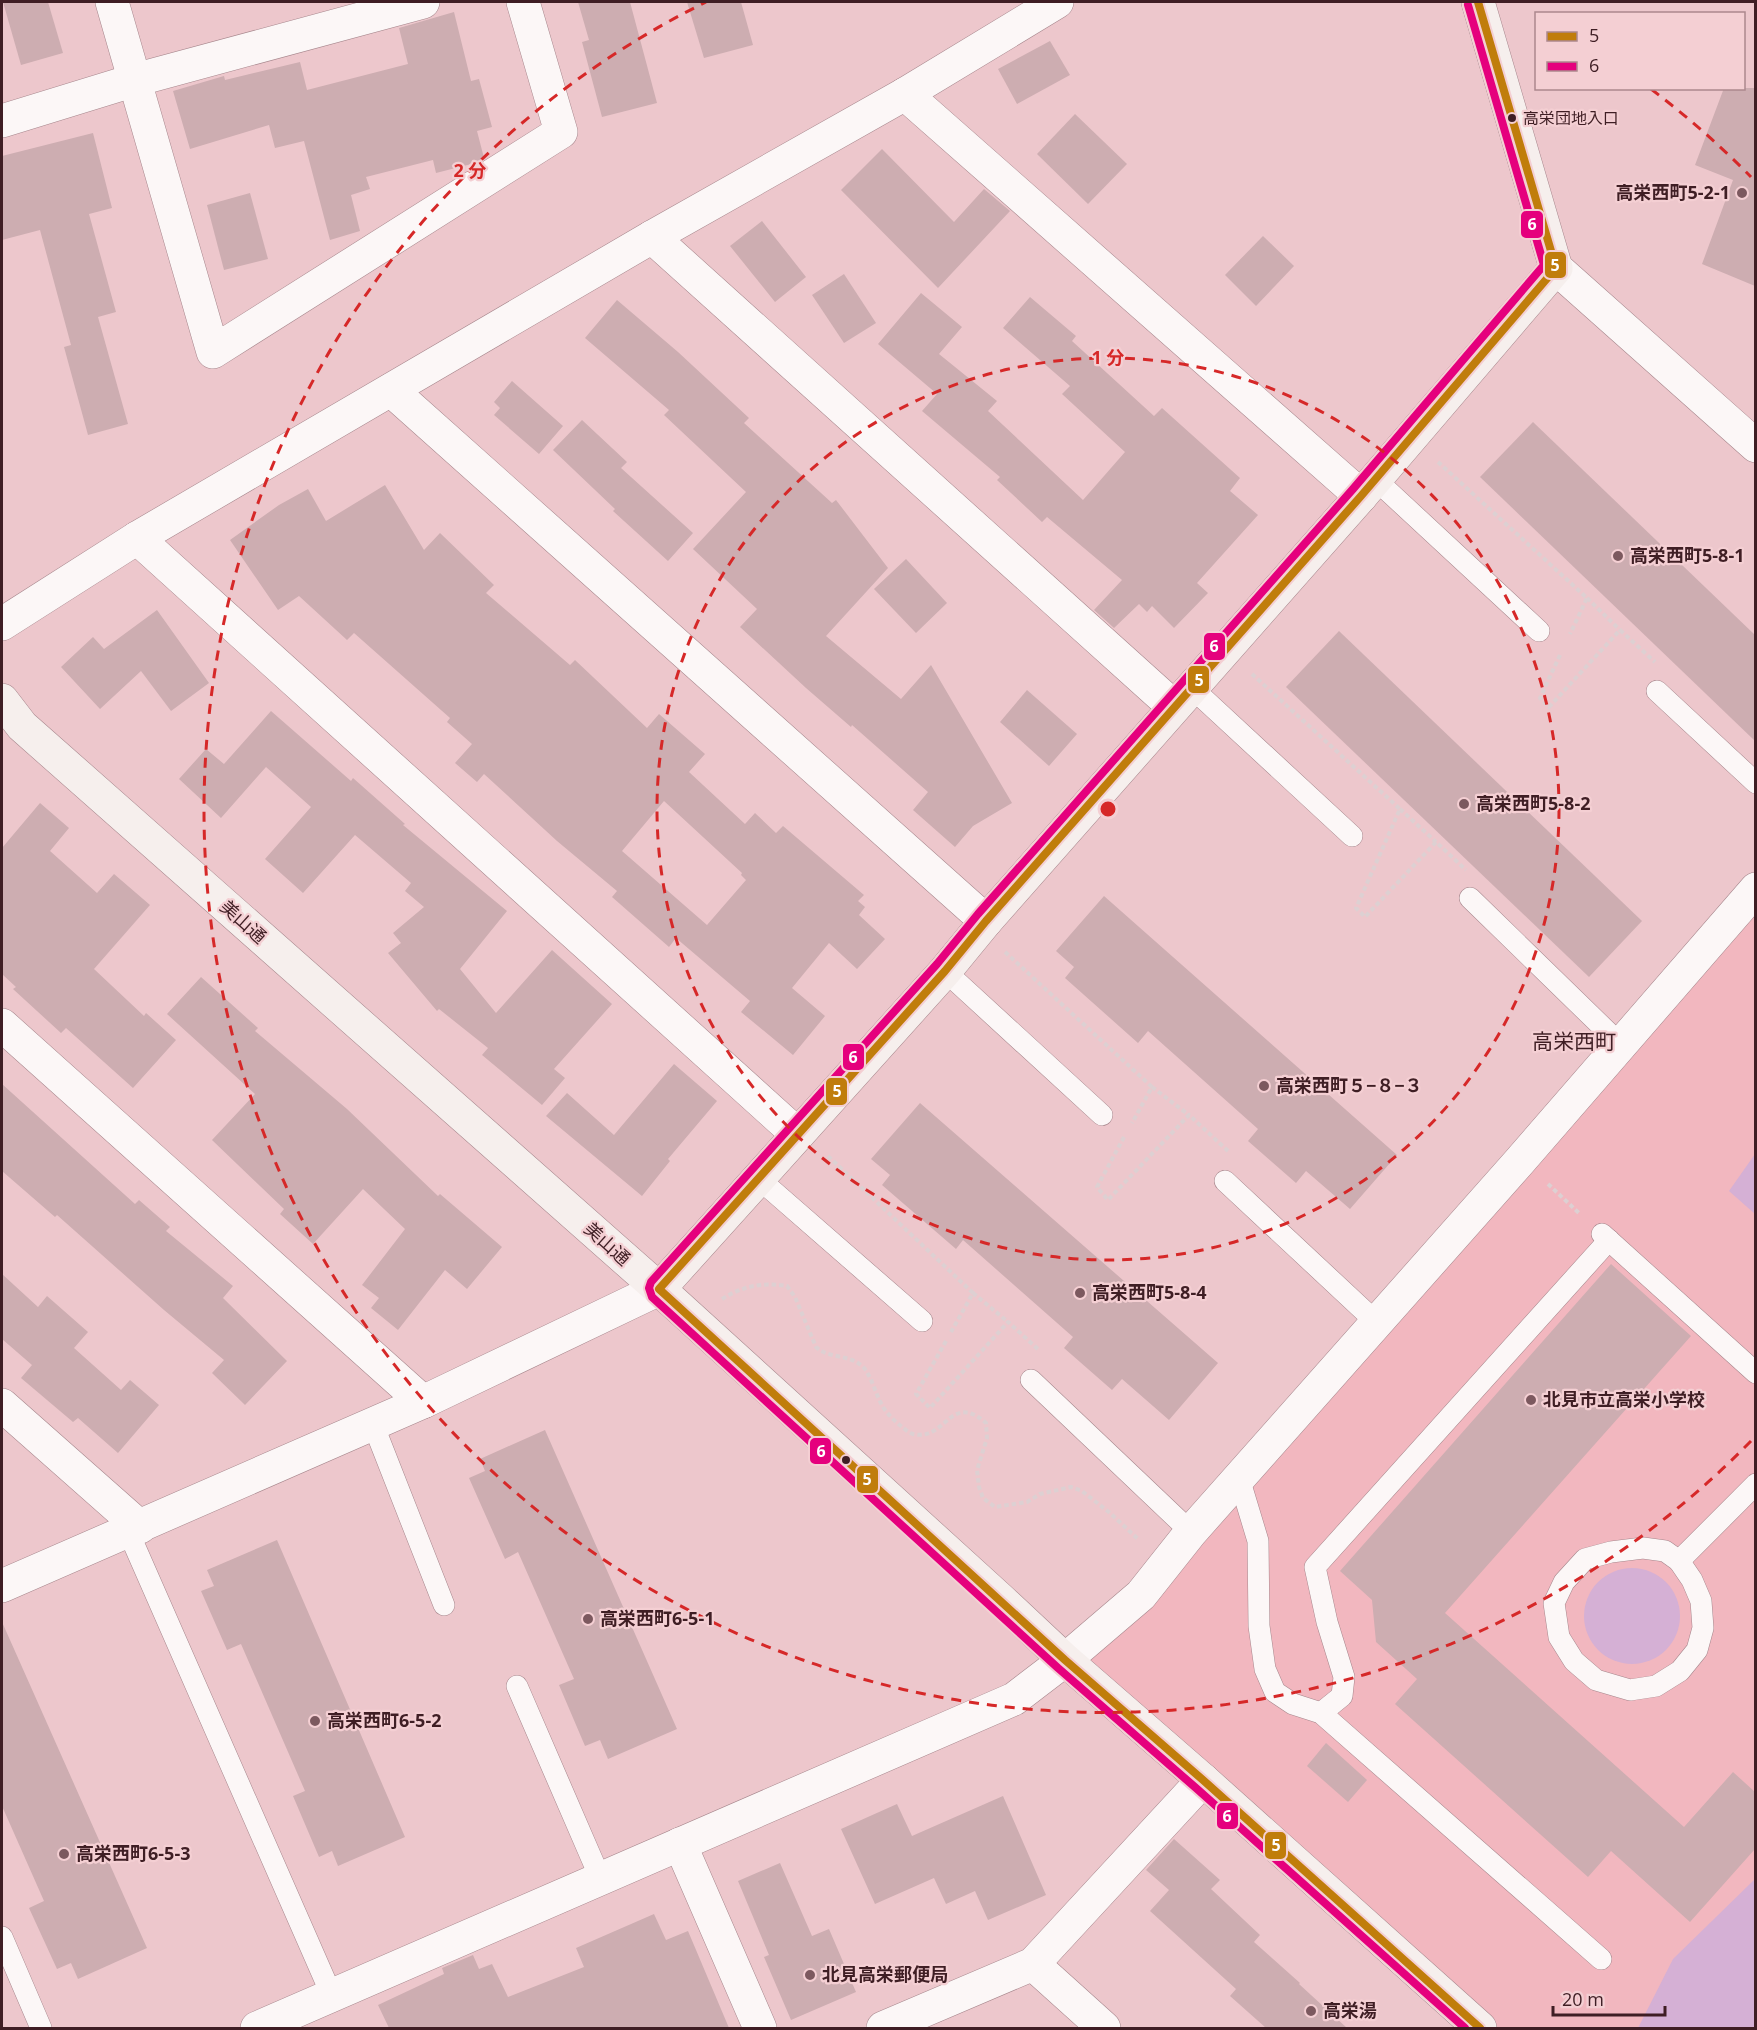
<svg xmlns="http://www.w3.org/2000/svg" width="1757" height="2030" font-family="'Open Sans','Noto Sans JP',sans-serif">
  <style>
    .built { fill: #f2b7bf }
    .green { fill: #d5b0d5 }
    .building { fill: #cdadb1; fill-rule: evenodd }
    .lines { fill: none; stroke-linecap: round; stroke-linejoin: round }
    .lane-casing { stroke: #a6868c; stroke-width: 22 }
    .street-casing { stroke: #a6868c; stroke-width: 34 }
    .secondary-casing { stroke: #a6868c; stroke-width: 34 }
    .path { stroke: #ddd0d2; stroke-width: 4; stroke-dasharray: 4.5 3; stroke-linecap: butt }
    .lane { stroke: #fcf7f7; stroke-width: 21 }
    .street { stroke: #fcf7f7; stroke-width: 33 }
    .secondary { stroke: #f6efed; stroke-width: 33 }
    .bus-1-casing { stroke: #f4cfd3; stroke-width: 12 }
    .bus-2-casing { stroke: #f4cfd3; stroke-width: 12 }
    .bus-1 { stroke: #c07d0b; stroke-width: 8 }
    .bus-2 { stroke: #e5007d; stroke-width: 8 }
    .ring { fill: none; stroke: #d62828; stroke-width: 3; stroke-dasharray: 10 8 }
    .bus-dot { fill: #3f1e24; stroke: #f4cfd3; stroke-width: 2 }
    .poi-dot { fill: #7c595f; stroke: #f4cfd3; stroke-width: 2 }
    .labels { text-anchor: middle; stroke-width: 4.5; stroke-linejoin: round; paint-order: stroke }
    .bus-label { font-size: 16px; fill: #3f1e24; stroke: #f4cfd3; text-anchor: start }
    .poi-label { font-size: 18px; font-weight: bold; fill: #3f1e24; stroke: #f4cfd3; text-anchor: start }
    .street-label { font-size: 18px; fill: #3f1e24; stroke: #f4cfd3 }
    .quarter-label { font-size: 21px; fill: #3f1e24; stroke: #f4cfd3 }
    .centre { fill: #d62828; stroke: #f4cfd3; stroke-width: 3 }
    .ring-label { font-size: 18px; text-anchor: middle; font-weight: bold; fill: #d62828; stroke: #f4cfd3; stroke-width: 4.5; stroke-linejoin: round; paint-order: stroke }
    .line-badge { stroke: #f4cfd3; stroke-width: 2 }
    .badge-label { font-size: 16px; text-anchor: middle; font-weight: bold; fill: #fff }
  </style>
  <rect width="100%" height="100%" fill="#edc7cc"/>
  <polygon class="built" points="1755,889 1755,2028 1480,2028 1065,1660"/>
  <g class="green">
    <polygon points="1755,1154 1755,1214 1729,1191"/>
    <circle cx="1632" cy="1616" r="48"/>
    <polygon points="1755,1879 1755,2028 1638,2028 1673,1959"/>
  </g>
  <g class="building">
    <polygon points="3,2 48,2 63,53 21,65"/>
    <polygon points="578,2 630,2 657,103 602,117 582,42 589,40"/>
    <polygon points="687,2 741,2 753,45 704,58"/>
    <polygon points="454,12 471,81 479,79 492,127 477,131 484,158 479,162 436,173 433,160 366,177 370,189 351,195 360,231 330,240 304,141 275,148 269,125 190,149 173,91 224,76 225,80 300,62 307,90 408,64 399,28"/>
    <polygon points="1050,41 1070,75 1017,104 998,69"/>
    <polygon points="1724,88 1755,88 1755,286 1702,264 1733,180 1695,165"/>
    <polygon points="1075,114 1127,164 1088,204 1037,154"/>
    <polygon points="93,133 112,208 89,214 116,312 98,317 128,424 88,435 64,347 71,345 40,230 2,240 2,156"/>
    <polygon points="882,149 954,222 984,189 1010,211 938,288 841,190"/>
    <polygon points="250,193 268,259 224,270 207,205"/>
    <polygon points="762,221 806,277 775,302 730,246"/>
    <polygon points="1263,236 1294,266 1256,306 1225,275"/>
    <polygon points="844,274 876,323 844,343 812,295"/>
    <polygon points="921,293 962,327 939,354 997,401 988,411 1083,500 1125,452 1062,394 1070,386 1003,328 1030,297 1076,336 1072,341 1154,416 1162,408 1240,478 1230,491 1258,515 1197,583 1208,593 1174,628 1152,606 1147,612 1139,604 1114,628 1094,610 1122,580 1047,517 1042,522 997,480 1000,477 922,411 937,394 878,344"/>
    <polygon points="617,300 678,352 749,418 744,423 832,503 836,500 888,568 826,636 901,699 931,665 1012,803 973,826 955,847 913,810 928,792 852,725 851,727 806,688 740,627 757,609 693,549 746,492 664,415 669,410 585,338"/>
    <polygon points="512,381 563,426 539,454 494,415 500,408 494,402"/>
    <polygon points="582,420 627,462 621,468 693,533 668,561 613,511 615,509 553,450"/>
    <polygon points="1533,422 1755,635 1755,741 1480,477"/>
    <path d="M385,485L424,550L440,533L494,585L486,593L570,665L575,660L647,728L659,714L705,754L689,772L745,824L755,813L776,833L783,826L864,895L858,901L865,907L859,915L885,939L857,969L829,943L792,988L825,1016L793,1055L741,1012L750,1001L676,938L669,947L612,897L617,891L557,841L484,774L477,782L455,763L472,744L447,722L450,718L354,633L347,640L299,596L278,610L230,540L279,505L308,489L326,521ZM664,801L742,873L741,875L746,880L707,925L622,851Z"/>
    <polygon points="906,559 947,603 916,633 874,589"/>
    <polygon points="157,610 209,683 171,711 141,671 100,709 61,667 93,637 104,649"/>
    <polygon points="1339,631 1642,921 1589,977 1286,687"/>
    <polygon points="1027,690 1077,734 1049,766 1000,722"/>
    <polygon points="271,711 351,781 353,778 405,824 403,825 507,911 460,969 496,1013 552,950 612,1004 554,1069 565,1078 542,1105 482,1055 488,1048 439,1009 437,1011 388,953 401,943 393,933 424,907 405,891 411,883 355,835 303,893 265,859 311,807 266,767 221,818 179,779 206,749 224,764"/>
    <polygon points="40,803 69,828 50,851 97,893 114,874 150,905 94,969 144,1016 146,1013 176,1040 133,1088 66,1028 61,1033 13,989 16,987 2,974 2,848"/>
    <polygon points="1104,896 1397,1155 1350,1209 1306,1171 1296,1183 1248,1141 1258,1129 1148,1031 1138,1043 1065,978 1074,967 1056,951"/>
    <polygon points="201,977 258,1028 255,1031 347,1109 438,1196 440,1194 502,1247 467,1289 445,1270 398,1330 371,1308 379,1298 362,1285 405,1229 363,1189 313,1244 280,1214 284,1209 212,1140 255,1094 167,1014"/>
    <polygon points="674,1064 717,1101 668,1159 670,1161 642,1196 546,1116 567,1093 614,1135"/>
    <polygon points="2,1084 135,1204 139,1200 170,1227 166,1231 233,1286 223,1298 287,1361 245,1405 212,1373 224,1360 164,1310 57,1215 55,1217 2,1171"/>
    <polygon points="920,1103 1218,1363 1169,1420 1122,1379 1112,1390 1064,1348 1073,1337 963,1240 956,1249 882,1185 890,1175 871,1159"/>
    <polygon points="1611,1264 1691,1336 1445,1613 1684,1827 1733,1772 1755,1792 1755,1849 1690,1922 1611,1851 1588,1877 1395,1704 1417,1679 1376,1642 1372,1600 1340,1571"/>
    <polygon points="2,1274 38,1307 47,1296 88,1332 74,1348 121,1390 130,1380 159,1405 118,1453 78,1418 73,1422 21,1378 32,1365 2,1339"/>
    <polygon points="545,1430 677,1729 608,1759 600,1740 585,1746 559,1685 574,1679 518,1552 505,1559 469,1478 485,1471 480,1459"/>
    <polygon points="277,1540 405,1837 338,1866 332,1851 319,1857 293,1796 305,1791 241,1644 227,1650 201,1591 214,1586 207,1570"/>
    <polygon points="2,1622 147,1948 78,1979 71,1963 57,1969 29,1908 44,1901 2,1806"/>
    <polygon points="1326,1743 1367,1780 1348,1802 1307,1766"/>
    <polygon points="1003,1796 1046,1895 988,1920 975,1891 946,1904 934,1878 875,1904 841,1829 897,1804 912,1836"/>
    <polygon points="1174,1839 1220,1880 1211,1889 1260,1935 1254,1942 1300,1983 1299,1984 1347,2028 1266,2028 1230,1996 1236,1989 1150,1911 1169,1890 1146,1870"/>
    <polygon points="780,1863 812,1936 829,1929 856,1992 791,2020 764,1957 769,1955 738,1881"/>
    <polygon points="654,1914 666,1940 688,1931 729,2028 389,2028 378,2005 444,1974 442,1968 473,1955 479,1969 492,1964 508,1997 584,1967 576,1948"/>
  </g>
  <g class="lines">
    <defs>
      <g id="lane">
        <polyline points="1375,479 1539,631"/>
        <polyline points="1191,687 1352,836"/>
        <polyline points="1657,691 1756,783"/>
        <polyline points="1470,898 1621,1045"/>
        <polyline points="945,971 1102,1115"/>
        <polyline points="758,1178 922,1321"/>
        <polyline points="1225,1181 1376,1322"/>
        <polyline points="1602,1234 1756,1373"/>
        <polyline points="1031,1380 1191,1532"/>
        <polyline points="373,1424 444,1605"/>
        <polyline points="1239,1478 1258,1541 1259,1626 1265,1669 1275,1692 1293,1704 1321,1713 1601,1959"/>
        <polyline points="128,1531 332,1996"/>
        <polygon points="1643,1548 1665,1551 1679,1561 1692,1580 1701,1601 1703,1628 1697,1650 1680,1671 1656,1686 1630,1690 1596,1680 1574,1661 1559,1637 1554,1603 1564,1582 1585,1559 1611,1552"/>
        <polyline points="1679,1561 1756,1484"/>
        <polyline points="517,1686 601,1880"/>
        <polyline points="1321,1713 1342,1696 1344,1677 1327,1622 1315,1567 1609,1240"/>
        <polyline points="2,1937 41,2028"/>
      </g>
      <g id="street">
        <polyline points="112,2 213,352 561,132 523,2"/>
        <polyline points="905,94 1361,496"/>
        <polyline points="2,121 135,80 423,2"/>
        <polyline points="652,237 1174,707"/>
        <polyline points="1556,268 1756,446"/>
        <polyline points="391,390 986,921"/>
        <polyline points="137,538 797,1134"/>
        <polyline points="2,624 137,538 652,237 905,94 1057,2"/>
        <polyline points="2,1025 423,1402"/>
        <polyline points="2,1405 140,1527"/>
        <polyline points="2,1586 423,1402 659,1289"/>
        <polyline points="680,1844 760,2028"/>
        <polyline points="1033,1964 1104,2028"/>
        <polyline points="257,2028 1014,1699 1065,1660 1141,1595 1191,1532 1519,1162 1756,889"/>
        <polyline points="883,2028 1033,1964 1203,1780"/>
      </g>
      <g id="secondary">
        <polyline points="2,700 22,726 659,1289 1002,1601 1065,1660 1203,1780 1480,2028"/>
        <polyline points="659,1289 945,971 986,921 1361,496 1556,268 1478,2"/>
      </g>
    </defs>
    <use href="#lane" class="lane-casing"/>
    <use href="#street" class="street-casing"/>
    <use href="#secondary" class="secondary-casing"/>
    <g class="path">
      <polyline points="1438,462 1587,598 1570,634"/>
      <polyline points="1587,598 1620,630"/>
      <polyline points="1560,655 1540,698 1549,707 1620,630 1655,662"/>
      <polyline points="1252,674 1400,809 1356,908 1365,917 1436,842 1466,870"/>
      <polyline points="1400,809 1436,842"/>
      <polyline points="1005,952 1152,1087 1132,1123"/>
      <polyline points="1152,1087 1189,1115"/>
      <polyline points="1124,1137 1097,1187 1108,1200 1189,1115 1228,1151"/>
      <polyline points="828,1156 973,1293 951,1332"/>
      <polyline points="1548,1184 1580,1214"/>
      <polyline points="973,1293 1008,1322"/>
      <path d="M722,1299C743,1286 762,1282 787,1286L795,1297L816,1347C830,1360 851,1353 865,1369C873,1381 876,1395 883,1407C888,1415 895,1421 902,1427C905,1429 909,1433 913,1434C946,1442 950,1391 986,1423L987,1438L977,1470L979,1487L983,1498L995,1507L1027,1502L1040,1494L1071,1487L1082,1491L1110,1513L1138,1539"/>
      <polyline points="946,1341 916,1394 930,1408 1008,1322 1039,1350"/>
    </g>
    <use href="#lane" class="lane"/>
    <use href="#street" class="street"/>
    <use href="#secondary" class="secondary"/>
    <defs>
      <polyline id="bus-1" points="1478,2 1556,268 1361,496 986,921 945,971 659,1289 1065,1660 1203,1780 1480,2028"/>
      <polyline id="bus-2" points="1465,2028 1196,1788 1058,1668 652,1297 649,1288 651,1282 937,964 978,914 1353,489 1544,265 1468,5"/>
    </defs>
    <use href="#bus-1" class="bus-1-casing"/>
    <use href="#bus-2" class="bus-2-casing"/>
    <use href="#bus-1" class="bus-1"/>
    <use href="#bus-2" class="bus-2"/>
  </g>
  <g class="ring">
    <circle cx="1108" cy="809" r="451"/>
    <path d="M1751 1441A902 902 0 1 1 706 2M1651 89A902 902 0 0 1 1751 177"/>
  </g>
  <g class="bus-dot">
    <circle cx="1512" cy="118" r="5"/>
    <circle cx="846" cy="1460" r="5"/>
  </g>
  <g class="poi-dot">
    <circle cx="1742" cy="193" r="6"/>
    <circle cx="1618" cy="556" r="6"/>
    <circle cx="1464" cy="804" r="6"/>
    <circle cx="1264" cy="1086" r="6"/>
    <circle cx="1080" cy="1293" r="6"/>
    <circle cx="1531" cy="1400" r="6"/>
    <circle cx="588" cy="1619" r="6"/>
    <circle cx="315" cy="1721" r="6"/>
    <circle cx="64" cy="1854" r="6"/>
    <circle cx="810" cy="1975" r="6"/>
    <circle cx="1311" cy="2011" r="6"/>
  </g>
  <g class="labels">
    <g class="bus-label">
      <text x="1523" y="124">高栄団地入口</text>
    </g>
    <g class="poi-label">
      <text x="1730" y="199" text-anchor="end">高栄西町5-2-1</text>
      <text x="1630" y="562">高栄西町5-8-1</text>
      <text x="1476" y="810">高栄西町5-8-2</text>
      <text x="1276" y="1092">高栄西町５−８−３</text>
      <text x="1092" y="1299">高栄西町5-8-4</text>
      <text x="1543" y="1406">北見市立高栄小学校</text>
      <text x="600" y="1625">高栄西町6-5-1</text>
      <text x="327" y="1727">高栄西町6-5-2</text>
      <text x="76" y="1860">高栄西町6-5-3</text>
      <text x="822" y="1981">北見高栄郵便局</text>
      <text x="1323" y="2017">高栄湯</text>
    </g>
    <g class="street-label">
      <text transform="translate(243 922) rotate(42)" y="6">美山通</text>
      <text transform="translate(607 1244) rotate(42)" y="6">美山通</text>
    </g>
    <g class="quarter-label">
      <text x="1574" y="1049">高栄西町</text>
    </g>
  </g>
  <circle cx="1108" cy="809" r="9" class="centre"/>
  <g class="ring-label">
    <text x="470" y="177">2 分</text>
    <text x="1108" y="364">1 分</text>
  </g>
  <g class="line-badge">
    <rect x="1520" y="210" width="24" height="29" rx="6" fill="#e5007d"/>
    <rect x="1544" y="251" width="23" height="28" rx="6" fill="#c07d0b"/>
    <rect x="1203" y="632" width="23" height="29" rx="6" fill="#e5007d"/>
    <rect x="1187" y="665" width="23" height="29" rx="6" fill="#c07d0b"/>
    <rect x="842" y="1043" width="23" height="28" rx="6" fill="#e5007d"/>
    <rect x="825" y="1077" width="23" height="29" rx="6" fill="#c07d0b"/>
    <rect x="809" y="1437" width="23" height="28" rx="6" fill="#e5007d"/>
    <rect x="856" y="1465" width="23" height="29" rx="6" fill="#c07d0b"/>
    <rect x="1216" y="1802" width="23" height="28" rx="6" fill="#e5007d"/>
    <rect x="1264" y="1831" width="23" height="29" rx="6" fill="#c07d0b"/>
  </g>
  <g class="badge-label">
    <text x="1532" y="230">6</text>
    <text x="1555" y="271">5</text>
    <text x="1214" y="652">6</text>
    <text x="1199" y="686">5</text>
    <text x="853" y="1063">6</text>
    <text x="837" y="1097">5</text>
    <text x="821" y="1457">6</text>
    <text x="867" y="1485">5</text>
    <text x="1227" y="1822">6</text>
    <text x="1276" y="1851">5</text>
  </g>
  <rect width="1757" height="2030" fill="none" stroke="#3f1e24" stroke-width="6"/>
  <rect x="1535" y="12" width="210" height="78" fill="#f4cfd3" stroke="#ac888d" stroke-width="1.5"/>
  <rect x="1547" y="32" width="30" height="9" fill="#c07d0b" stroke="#ac888d" stroke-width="1.5"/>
  <text x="1589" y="42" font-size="18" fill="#3f1e24">5</text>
  <rect x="1547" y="62" width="30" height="9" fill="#e5007d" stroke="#ac888d" stroke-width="1.5"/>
  <text x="1589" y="72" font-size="18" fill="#3f1e24">6</text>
  <path d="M1553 2006v9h112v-9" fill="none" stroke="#3f1e24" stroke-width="3"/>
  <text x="1562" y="2006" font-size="18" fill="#3f1e24" stroke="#f4cfd3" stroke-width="4.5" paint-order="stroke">20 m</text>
</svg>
